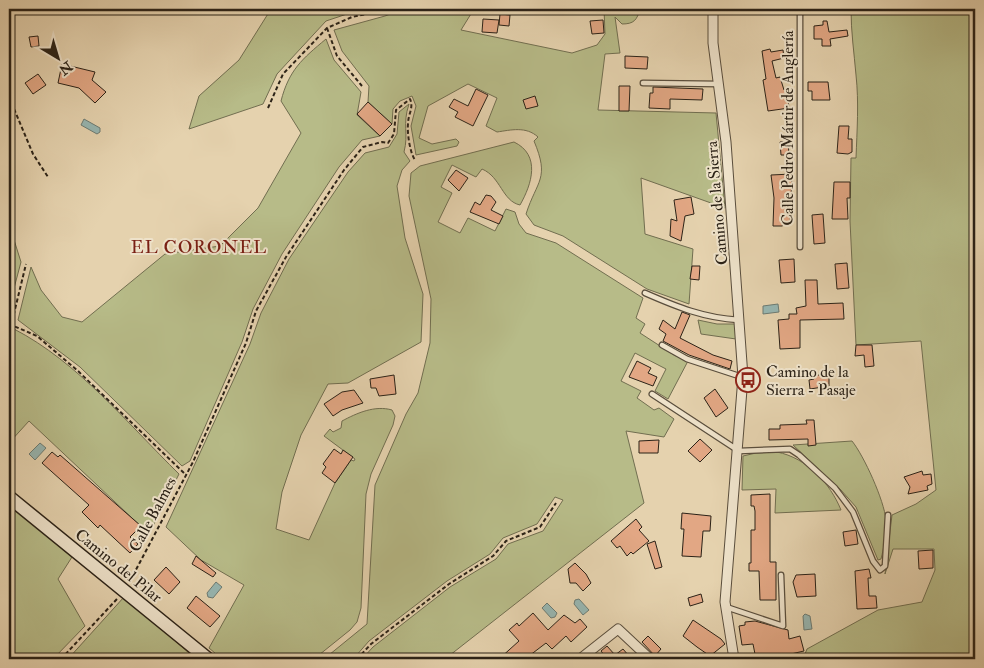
<svg xmlns="http://www.w3.org/2000/svg" width="984" height="668" font-family="'IM FELL Double Pica',serif">
  <style>
    .green { fill: #b7bb88; stroke: #716e50 }
    .water { fill: #97b6b1; stroke: #6c7b73 }
    .building { fill: #e2a784; stroke: #2b2217 }
    .lines { fill: none; stroke-linecap: round; stroke-linejoin: round }
    .service-casing { stroke: #5a4e3d; stroke-width: 7 }
    .minor-casing { stroke: #5a4e3d; stroke-width: 11 }
    .secondary-casing { stroke: #2b2217; stroke-width: 15 }
    .path { stroke: #2b2217; stroke-width: 2; stroke-dasharray: 4 2.5; stroke-linecap: butt }
    .service { stroke: #eee2ca; stroke-width: 4.5 }
    .minor { stroke: #eee2ca; stroke-width: 9 }
    .secondary { stroke: #eee2ca; stroke-width: 12 }
    .labels { text-anchor: middle; stroke-width: 4; stroke-linejoin: round; paint-order: stroke }
    .street-label { font-size: 16px; fill: #2b2217; stroke: #eee2ca }
    .poi-label { font-size: 16px; fill: #2b2217; stroke: #eee2ca; text-anchor: start }
    .neighbourhood-label { font-size: 18px; letter-spacing: 1px; fill: #7a1f14; stroke: #eee2ca }
  </style>
  <rect width="100%" height="100%" fill="#e5d2ae"/>
  <filter id="stains"><feTurbulence type="fractalNoise" baseFrequency=".004" numOctaves="4"/><feColorMatrix values="0 0 0 0 .2 0 0 0 0 .09 0 0 0 0 .02 0 0 0 .5 -.17"/></filter>
  <radialGradient id="worn" r=".72"><stop offset=".6" stop-color="#630" stop-opacity="0"/><stop offset="1" stop-color="#630" stop-opacity=".3"/></radialGradient>
  <g class="green">
    <polygon points="271,9 375,9 350,13 326,21 277,74 263,104 189,129 199,96 239,60"/>
    <path d="M403,9H474L461,30L572,53L597,45L605,34L604,9H640C637,20 634,24 622,24L615,17L620,53L605,54L598,110L716,113L725,208L641,178L645,234L693,249L689,304L647,289L563,236L534,225L526,214C537,180 550,179 534,141L538,137C526,126 511,130 497,132L486,126L497,98L468,84L428,106L419,138L432,144L456,139L459,142L457,146L416,155L411,126L416,106L412,96L400,101L393,109L392,124L368,102L369,86L342,51L334,30L385,16Z"/>
    <path d="M851,9H975V659H781L796,654L798,657L805,654L807,649L878,610L922,602L935,570L934,549H893L885,574L892,515L916,504L936,490L921,341L856,345L850,221L851,158H856C857,131 859,102 856,75C854,52 851,32 851,9Z"/>
    <path d="M326,39L334,60L361,92L357,115L380,136L362,140L339,167L282,254L253,309L242,342L190,461L182,466L80,367L18,320L31,267L41,290L62,317L82,322L165,254L220,246L258,208L301,133L281,101C289,70 302,59 326,39Z"/>
    <path d="M409,104C402,125 409,133 404,152L410,161L402,170L397,186L405,238L423,294L421,342L348,383L328,384L301,435L282,492L276,529L309,540L335,483L351,460L354,461L355,459L324,436L330,429L333,432L341,428L342,421C357,413 375,405 392,410L395,416L393,425L371,474L366,494L361,608L357,622L350,630L314,659H222L209,648L244,585L201,560L166,527L250,344L261,313L289,259L348,172L365,153L389,147L397,134L399,112Z"/>
    <path d="M514,142C541,155 532,184 520,205C502,201 501,177 482,169L476,177L452,165L441,187L452,193L438,222L460,233L468,218L495,231L506,209L515,212L519,224L526,233L556,243L643,298L636,318L645,324L640,333L674,355L688,361L668,399L655,391L666,369L635,353L621,381L641,391L637,398L654,410L659,408L674,419L664,437L626,431L644,503L445,659H362L373,647L450,587L496,559L508,544L543,531L563,500L555,497L537,524L503,538L490,554L447,581L369,641L355,657L324,659L367,624L375,485L406,414L418,393L430,343L431,299L409,196L411,173L420,166Z"/>
    <polygon points="9,224 21,262 9,307"/>
    <polygon points="698,320 717,324 736,324 736,339 701,334"/>
    <path d="M14,329C78,362 128,424 179,474L149,534L29,421L9,443V352Z"/>
    <path d="M852,441C864,456 884,500 886,520C887,532 884,547 881,559L878,560L856,507L840,489L793,445Z"/>
    <path d="M777,452C807,458 830,483 841,510L775,513L776,489L742,490L743,456L756,453Z"/>
    <polygon points="9,505 72,557 58,579 85,626 53,659 9,659"/>
    <polygon points="124,597 196,659 68,659"/>
  </g>
  <g class="water">
    <polygon points="84,119 100,128 100,132 97,134 81,125"/>
    <polygon points="778,304 779,312 763,314 763,306"/>
    <polygon points="40,443 46,448 35,460 29,454"/>
    <polygon points="216,582 222,587 213,598 208,597 207,593"/>
    <polygon points="579,599 589,610 583,615 574,604 575,600"/>
    <polygon points="547,603 557,613 555,617 551,618 542,608"/>
    <polygon points="805,614 810,616 812,629 804,630 803,616"/>
  </g>
  <g class="building">
    <polygon points="500,14 510,15 509,26 499,25"/>
    <polygon points="483,19 499,20 497,33 482,32"/>
    <polygon points="603,20 604,33 592,34 590,21"/>
    <polygon points="823,21 827,21 829,32 847,30 848,36 830,39 831,46 822,46 822,39 814,39 814,26 823,25"/>
    <polygon points="38,36 39,46 31,47 29,37"/>
    <polygon points="770,49 771,52 783,50 784,58 772,61 776,78 780,77 784,90 787,90 789,108 768,111 763,80 766,79 762,51"/>
    <polygon points="625,56 648,57 647,69 625,68"/>
    <polygon points="62,64 95,72 92,80 106,92 95,103 79,88 58,83"/>
    <polygon points="38,74 46,85 33,94 25,83"/>
    <polygon points="808,82 828,82 830,100 812,100 812,91 808,91"/>
    <polygon points="619,86 630,86 629,111 619,111"/>
    <polygon points="653,87 703,89 702,100 670,99 670,109 649,108 650,93 653,93"/>
    <polygon points="476,89 488,95 473,126 455,117 458,112 449,107 454,99 468,106"/>
    <polygon points="535,96 538,106 526,109 523,100"/>
    <polygon points="368,102 392,124 380,136 357,114"/>
    <polygon points="839,126 849,126 848,139 852,139 852,152 848,154 837,153"/>
    <polygon points="788,141 789,155 781,155 780,142"/>
    <polygon points="456,170 468,178 459,191 448,180"/>
    <polygon points="792,174 790,222 782,226 773,226 774,198 771,175"/>
    <polygon points="834,182 850,182 850,198 847,198 848,219 832,219"/>
    <polygon points="486,195 491,196 496,202 491,210 503,216 499,224 470,212 475,202 480,205"/>
    <polygon points="691,197 694,214 685,216 681,241 670,236 671,219 677,221 674,200"/>
    <polygon points="823,214 825,243 814,244 812,215"/>
    <polygon points="794,259 795,282 781,283 779,260"/>
    <polygon points="847,263 849,288 837,289 835,264"/>
    <polygon points="692,266 700,266 699,280 690,279"/>
    <polygon points="805,280 817,280 818,304 843,303 844,319 800,320 800,348 780,349 778,320 789,319 789,314 797,314 796,308 806,306"/>
    <polygon points="682,312 690,315 680,338 713,355 732,361 730,369 689,355 663,341 666,334 659,329 663,320 675,329"/>
    <polygon points="856,345 872,345 874,366 865,367 864,355 855,356"/>
    <polygon points="637,361 651,368 648,373 657,377 653,386 629,377"/>
    <polygon points="394,375 396,394 379,396 376,388 371,388 370,379"/>
    <polygon points="814,375 829,375 829,386 810,389 809,380 814,379"/>
    <polygon points="715,389 728,408 716,417 704,398"/>
    <polygon points="354,390 363,403 342,410 333,416 324,404 342,392"/>
    <polygon points="806,420 814,420 816,445 808,446 808,439 769,440 769,429 780,429 780,425 807,424"/>
    <polygon points="700,439 712,450 700,462 688,451"/>
    <polygon points="659,440 658,453 639,453 639,441"/>
    <polygon points="334,449 341,454 343,450 353,457 335,483 322,473 326,467 323,464"/>
    <polygon points="52,452 58,457 60,455 141,526 130,537 138,544 130,553 100,525 98,528 82,512 89,505 42,463"/>
    <polygon points="922,471 923,475 931,474 932,484 927,486 928,490 908,494 910,487 904,477"/>
    <polygon points="770,494 770,562 776,562 776,600 760,600 759,571 749,571 749,563 751,563 751,530 755,530 755,511 754,506 751,506 751,495"/>
    <polygon points="682,513 711,516 710,531 703,531 701,557 682,556 684,529 681,529"/>
    <polygon points="636,519 642,527 639,530 649,541 633,554 631,552 627,556 620,546 617,548 611,541"/>
    <polygon points="856,530 858,544 845,546 843,532"/>
    <polygon points="655,541 662,567 655,569 647,544"/>
    <polygon points="933,550 933,568 919,569 918,551"/>
    <polygon points="196,556 216,573 213,577 192,564"/>
    <polygon points="575,563 586,574 591,583 583,591 576,583 570,583 568,569"/>
    <polygon points="166,567 180,582 169,594 154,580"/>
    <polygon points="869,569 871,578 868,578 869,596 876,596 877,608 857,609 855,571"/>
    <polygon points="815,574 816,596 797,597 793,582 796,575"/>
    <polygon points="701,594 703,602 690,606 688,598"/>
    <polygon points="196,596 220,616 210,627 187,608"/>
    <polygon points="533,613 548,630 564,615 575,623 580,619 587,627 571,642 566,636 552,649 546,643 525,659 499,659 519,641 509,630 517,623 519,626"/>
    <polygon points="693,620 721,639 725,644 710,656 697,647 683,636"/>
    <polygon points="755,621 788,630 789,639 800,636 804,651 769,659 756,659 753,644 742,645 739,626 745,625 745,622"/>
    <polygon points="648,636 661,649 655,656 642,642"/>
    <polygon points="607,646 615,655 623,649 629,656 625,659 607,659 601,651"/>
  </g>
  <g class="lines">
    <defs>
      <g id="service">
        <polyline points="800,9 800,247"/>
        <polyline points="643,83 719,84"/>
        <path d="M645,293C677,307 704,318 739,320"/>
        <polyline points="662,345 687,359 742,377"/>
        <polyline points="652,394 739,451 790,449 799,455 835,488 853,512 873,561 880,570 885,566 888,515"/>
        <polyline points="726,607 783,626 781,575"/>
      </g>
      <g id="minor">
        <polyline points="713,9 713,43 726,142 743,377 725,602 734,659"/>
        <polyline points="580,659 618,629 650,659"/>
      </g>
      <polyline id="secondary" points="9,497 208,659"/>
    </defs>
    <use href="#service" class="service-casing"/>
    <use href="#minor" class="minor-casing"/>
    <use href="#secondary" class="secondary-casing"/>
    <g class="path">
      <polyline points="327,28 337,56 362,86"/>
      <polyline points="9,97 33,154 48,177"/>
      <polyline points="268,108 283,74 327,28 352,17 392,9"/>
      <polyline points="9,324 37,336 78,371 186,475"/>
      <polyline points="9,334 26,264"/>
      <path d="M130,581L193,462L246,343L256,311L286,257L344,170L363,147L382,142L388,143L394,134L396,110L410,99C414,108 408,114 408,124C407,133 410,153 415,160"/>
      <polyline points="61,659 117,599"/>
      <polyline points="357,659 371,644 449,584 493,556 506,541 540,527 556,503"/>
    </g>
    <use href="#service" class="service"/>
    <use href="#minor" class="minor"/>
    <use href="#secondary" class="secondary"/>
  </g>
  <defs>
    <symbol id="bus-ring" viewBox="-11 -11 22 22"><circle r="9.5" fill="#eee2ca" stroke="#8f2418" stroke-width="1.5"/><path d="M-5-6H5V4H4V6H2V4H-2V6H-4V4H-5ZM-3.5-4V0h7V-4ZM-3.5 1.2v1.5H-2V1.2ZM2 1.2v1.5H3.5V1.2Z" fill="#8f2418"/></symbol>
  </defs>
  <g fill-rule="evenodd">
    <use href="#bus-ring" x="734" y="366" width="28" height="28"/>
  </g>
  <g class="labels">
    <g class="street-label">
      <text transform="translate(787 128) rotate(-90)" y="6">Calle Pedro Mártir de Anglería</text>
      <text transform="translate(716 203) rotate(-95)" y="6">Camino de la Sierra</text>
      <text transform="translate(152 514) rotate(-62)" y="6">Calle Balmes</text>
      <text transform="translate(119 565) rotate(39)" y="6">Camino del Pilar</text>
    </g>
    <g class="poi-label">
      <text x="766" y="377">Camino de la<tspan x="766" dy="18">Sierra - Pasaje</tspan></text>
    </g>
    <g class="neighbourhood-label">
      <text x="199" y="253">EL CORONEL</text>
    </g>
  </g>
  <rect width="984" height="668" fill="none" stroke="#e5d2ae" stroke-width="30"/>
  <rect x="10" y="10" width="964" height="648" fill="none" stroke="#2b2217" stroke-width="2.5"/>
  <rect x="15" y="15" width="954" height="638" fill="none" stroke="#2b2217"/>
  <g transform="translate(58 58) rotate(142)" stroke="#eee2ca" stroke-width="4" paint-order="stroke">
  <path d="M0-4L9 19L0 12L-9 19Z" fill="#2b2217"/>
  <text y="-8" font-size="14" font-weight="bold" text-anchor="middle" fill="#2b2217">N</text>
  </g>
  <rect width="100%" height="100%" filter="url(#stains)"/>
  <rect width="100%" height="100%" fill="url(#worn)"/>
</svg>
